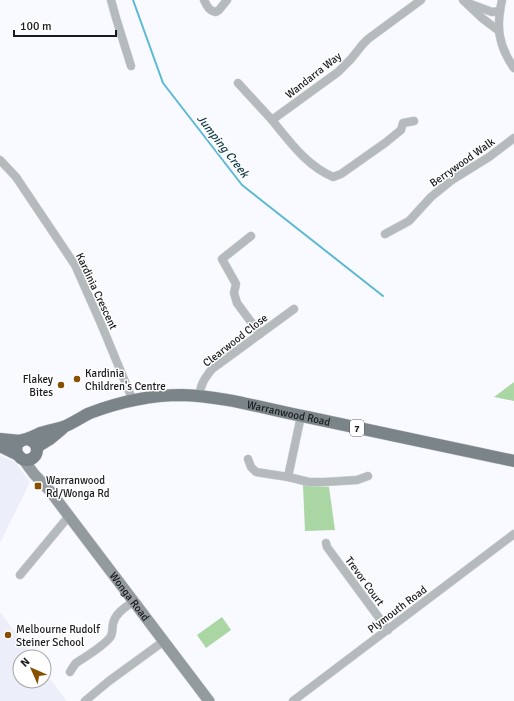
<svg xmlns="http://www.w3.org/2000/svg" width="514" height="701" font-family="Signika,sans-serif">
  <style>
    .built { fill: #eceef9 }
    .green { fill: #aad6a4 }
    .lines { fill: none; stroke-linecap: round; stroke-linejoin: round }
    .stream { stroke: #5db9d3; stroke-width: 2 }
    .street-casing { stroke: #d5d6db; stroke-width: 9 }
    .secondary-casing { stroke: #d5d6db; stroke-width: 12 }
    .primary-casing { stroke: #d5d6db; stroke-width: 13 }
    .street { stroke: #b5bbbd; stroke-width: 8 }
    .secondary { stroke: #939b9e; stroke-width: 11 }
    .primary { stroke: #7b8589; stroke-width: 12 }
    .poi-dot { fill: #874f00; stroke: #fff; stroke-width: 1.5 }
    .labels { text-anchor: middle; stroke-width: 3; stroke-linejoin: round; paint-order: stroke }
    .shield { fill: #fff; stroke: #5f5f62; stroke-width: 1 }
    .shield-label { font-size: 10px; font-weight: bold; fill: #1a1b1f }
    .street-label { font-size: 11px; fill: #1a1b1f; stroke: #fff }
    .poi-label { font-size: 11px; fill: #1a1b1f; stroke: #fff; text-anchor: start }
    .water-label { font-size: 12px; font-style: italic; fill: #103b47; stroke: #fff }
  </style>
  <rect width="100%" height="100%" fill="#f9faff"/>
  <g class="built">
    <polygon points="0,455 15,462 30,482 0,543"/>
    <polygon points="0,612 34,657 20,657 20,681 44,681 44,671 66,700 65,701 0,701"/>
  </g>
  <g class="green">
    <polygon points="514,382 514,401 494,397"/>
    <polygon points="303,485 329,487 335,530 305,531"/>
    <polygon points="222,617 231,630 206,648 197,635"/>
  </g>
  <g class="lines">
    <polyline class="stream" points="133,0 163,83 242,185 383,296"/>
    <defs>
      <g id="street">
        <polyline points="111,0 116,18 131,66"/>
        <path d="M204,0C207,6 209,11 216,12L219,10L227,0"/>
        <polyline points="463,0 482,18 499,31"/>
        <path d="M502,0C496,27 498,45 514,68"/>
        <polyline points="468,3 492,12 500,11"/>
        <polyline points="238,83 272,120"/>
        <path d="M414,121L403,123L401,130L385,143L341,174L333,177C306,165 290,142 272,120L338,72L351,59L363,44L368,39L421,0"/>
        <polyline points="0,160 16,177 75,265 102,326 133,401"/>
        <polyline points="385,234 409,221 431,197 452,180 489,157 514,138"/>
        <polyline points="251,236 222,259 236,284 234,293 237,303 260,334"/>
        <path d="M199,396C201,384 204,379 212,369L294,309"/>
        <polyline points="248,459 251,467 256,472 288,477 309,482 325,482 357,480 368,476"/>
        <polyline points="288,477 301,416"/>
        <polyline points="326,543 327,547 388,630"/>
        <polyline points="20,575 69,516"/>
        <path d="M70,672L73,667L76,663C84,658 107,643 111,636C113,632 112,628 113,624C115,613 126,607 134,601"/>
        <polyline points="85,701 109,681 164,641"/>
        <polyline points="293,701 514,534"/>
      </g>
      <g id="secondary">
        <path id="s1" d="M23,459L34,474L50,491L209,701"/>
      </g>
      <g id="primary">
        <polyline points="0,439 21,441"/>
        <path id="s2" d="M27,439C42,442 39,461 25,460C23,459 21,459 20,457C15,453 15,445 20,441C23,439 26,440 29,438C32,437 36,435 40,433C47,431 55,429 63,427C72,424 81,417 90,413C119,402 151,395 182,395C223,396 266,409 307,417C376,432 445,447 514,461"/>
        <polyline points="0,446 18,455"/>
        <polyline points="37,447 50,439 62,429"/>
      </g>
    </defs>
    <use href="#street" class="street-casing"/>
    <use href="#secondary" class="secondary-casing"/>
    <use href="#primary" class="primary-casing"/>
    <use href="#street" class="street"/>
    <use href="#secondary" class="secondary"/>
    <use href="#primary" class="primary"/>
  </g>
  <g class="poi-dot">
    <circle cx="77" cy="379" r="4"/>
    <circle cx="61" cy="385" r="4"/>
    <rect x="34" y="482" width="8" height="8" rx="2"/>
    <circle cx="8" cy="635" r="4"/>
  </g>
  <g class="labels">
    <rect class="shield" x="350" y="420" width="14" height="16" rx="3"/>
    <g class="shield-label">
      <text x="357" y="432">7</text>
    </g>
    <g class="street-label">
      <text transform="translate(313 75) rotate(-38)" y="4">Wandarra Way</text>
      <text transform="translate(462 162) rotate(-35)" y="4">Berrywood Walk</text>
      <text transform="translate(97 291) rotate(65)" y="4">Kardinia Crescent</text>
      <text transform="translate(235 340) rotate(-38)" y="4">Clearwood Close</text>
      <text dy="4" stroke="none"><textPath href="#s2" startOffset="336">Warranwood Road</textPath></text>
      <text transform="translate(365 581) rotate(54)" y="4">Trevor Court</text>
      <text dy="4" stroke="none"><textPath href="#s1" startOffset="174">Wonga Road</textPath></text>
      <text transform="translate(397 609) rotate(-37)" y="4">Plymouth Road</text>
    </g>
    <g class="poi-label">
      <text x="85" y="377">Kardinia<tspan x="85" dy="13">Children's Centre</tspan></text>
      <text x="53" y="383" text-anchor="end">Flakey<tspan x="53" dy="13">Bites</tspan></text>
      <text x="46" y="484">Warranwood<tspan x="46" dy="13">Rd/Wonga Rd</tspan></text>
      <text x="16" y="633">Melbourne Rudolf<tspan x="16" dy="13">Steiner School</tspan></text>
    </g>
    <g class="water-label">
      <text transform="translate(223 146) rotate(52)" y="4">Jumping Creek</text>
    </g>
  </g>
  <g transform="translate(32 669) rotate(315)"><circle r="19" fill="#ffffff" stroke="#a3a4a5"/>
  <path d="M0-3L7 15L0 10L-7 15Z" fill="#874f00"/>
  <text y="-6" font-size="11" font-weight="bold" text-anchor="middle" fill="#1a1b1f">N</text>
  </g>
  <path d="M14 30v6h102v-6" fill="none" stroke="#1a1b1f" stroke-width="2"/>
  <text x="20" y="30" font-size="12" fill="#1a1b1f" stroke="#ffffff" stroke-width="3" paint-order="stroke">100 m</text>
</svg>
